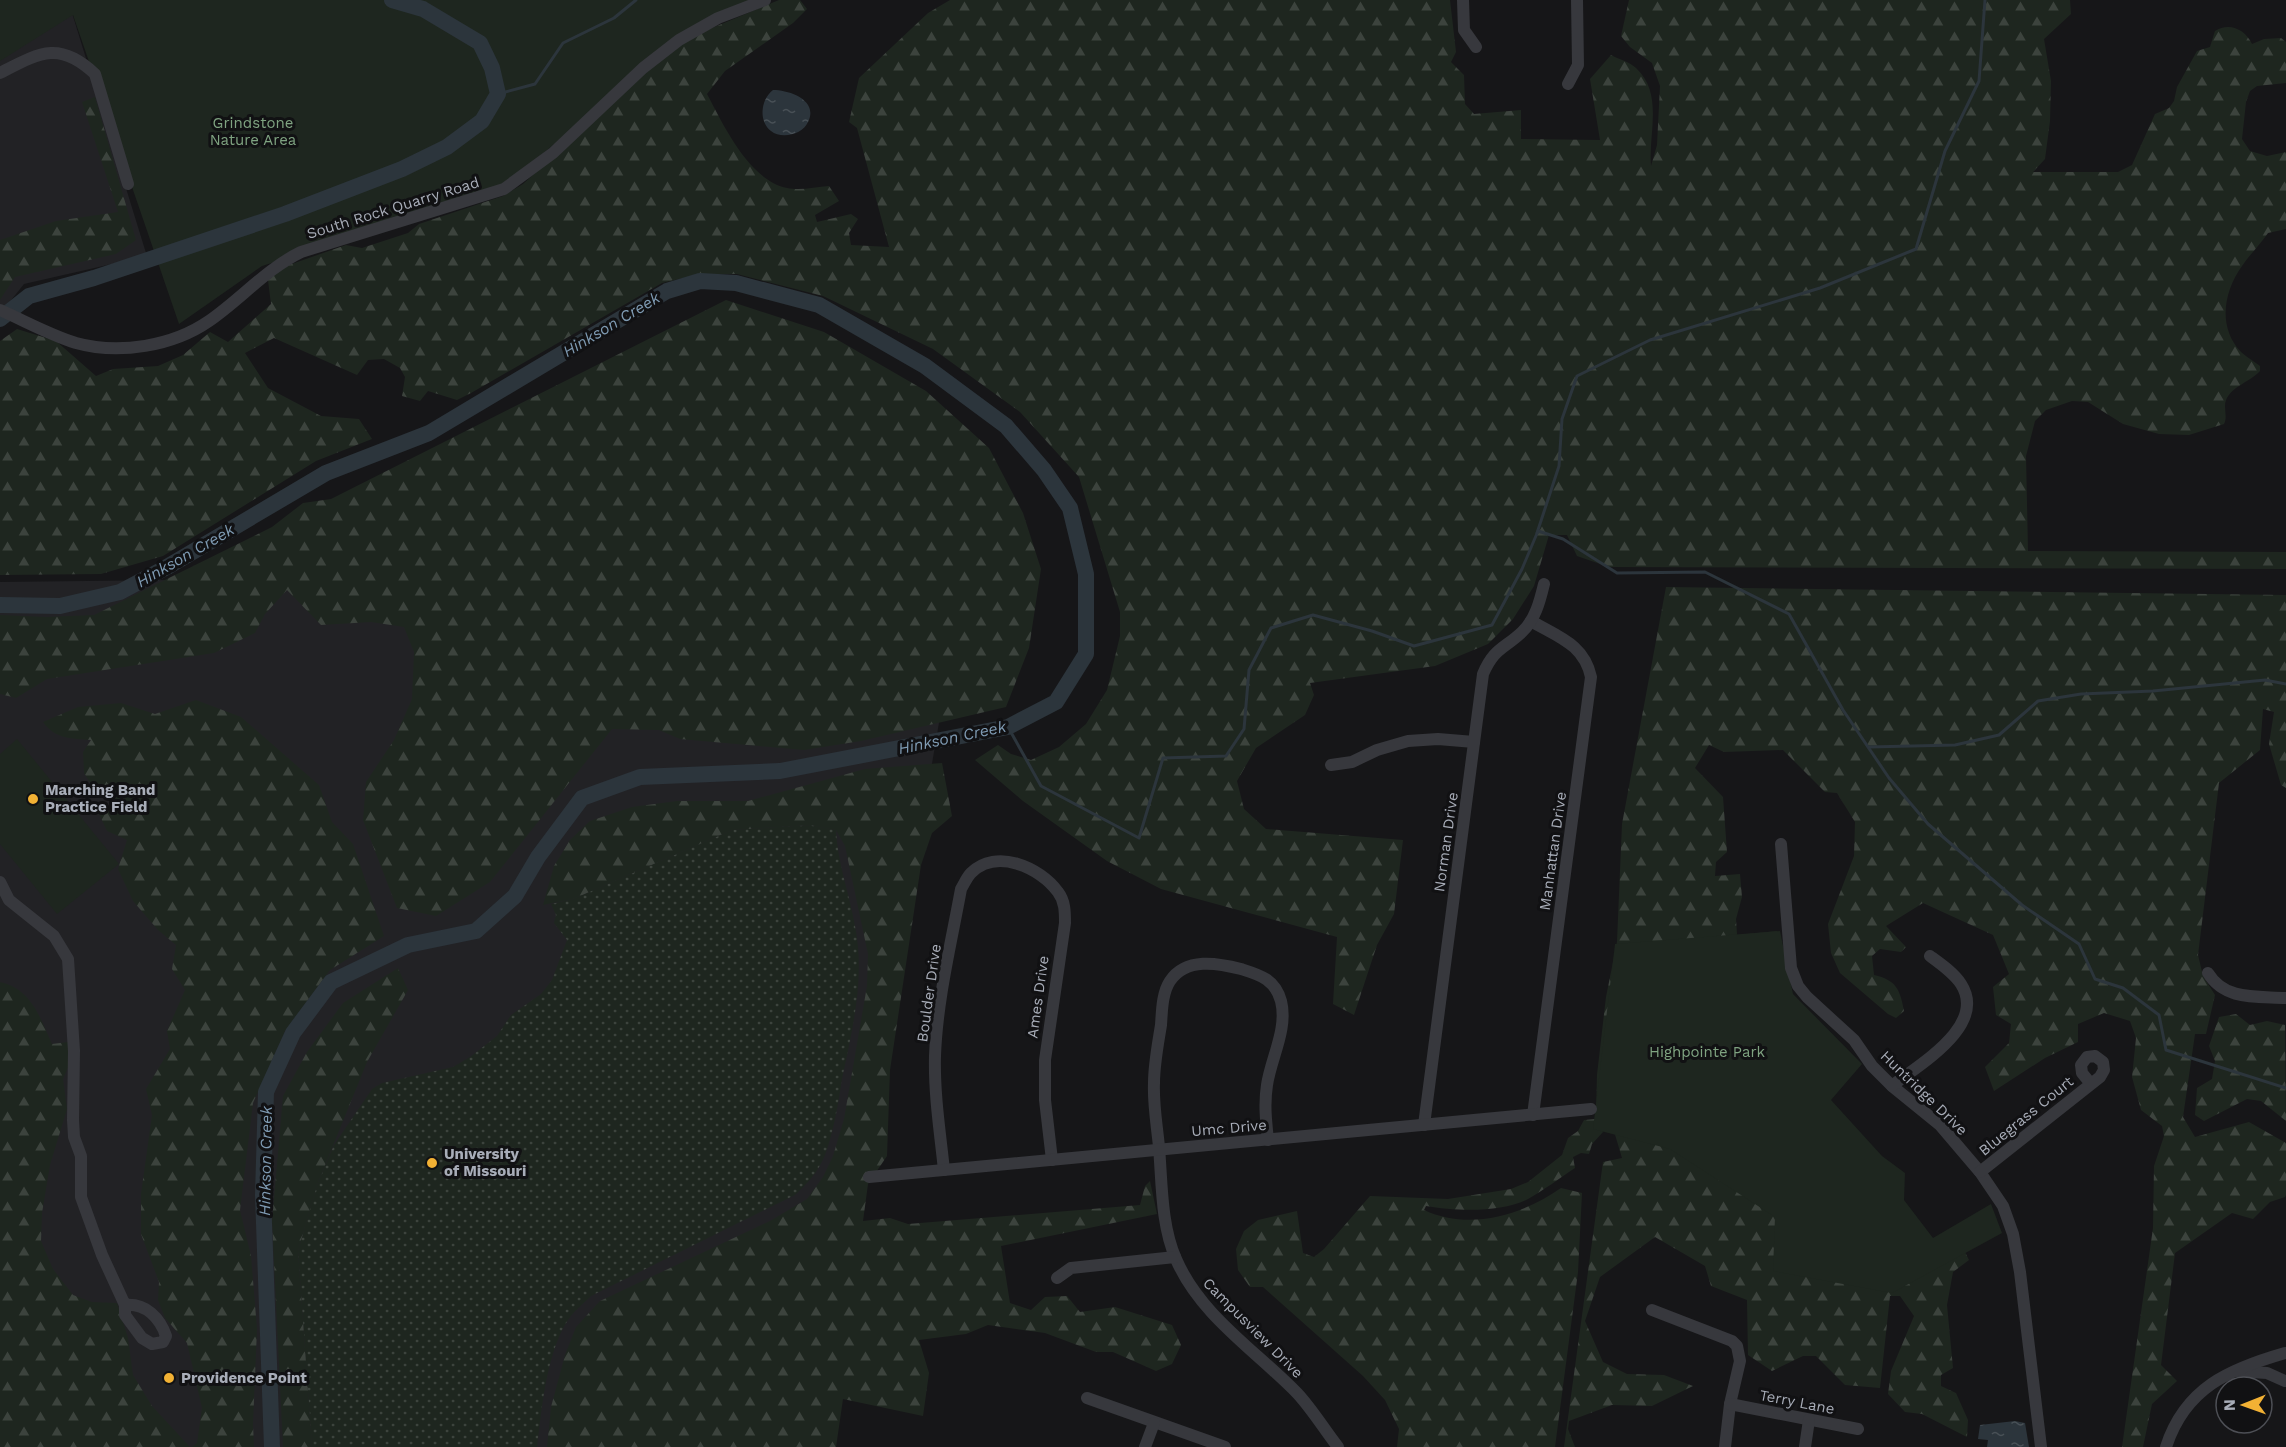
<svg xmlns="http://www.w3.org/2000/svg" width="2286" height="1447" font-family="'Work Sans',sans-serif">
  <style>
    .built { fill: #222225 }
    .grass { fill: url(#grass-dots) }
    .forest { fill: url(#forest-firs) }
    .green { fill: #1e261f }
    .water { fill: url(#water-ripples) }
    .lines { fill: none; stroke-linecap: round; stroke-linejoin: round }
    .stream { stroke: #2c353c; stroke-width: 3 }
    .river { stroke: #2c353c; stroke-width: 16 }
    .minor { stroke: #37383d; stroke-width: 12 }
    .poi-dot { fill: #f2b134; stroke: #111113; stroke-width: 2 }
    .labels { text-anchor: middle; stroke-width: 6; stroke-linejoin: round; paint-order: stroke }
    .park-label { font-size: 15px; fill: #7fa381; stroke: #111113 }
    .street-label { font-size: 15px; fill: #a8adb8; stroke: #111113 }
    .poi-label { font-size: 15px; font-weight: bold; fill: #a8adb8; stroke: #111113; text-anchor: start }
    .water-label { font-size: 16px; font-style: italic; fill: #7f9bb3; stroke: #111113 }
  </style>
  <defs>
    <pattern id="grass-dots" width="8" height="8" patternUnits="userSpaceOnUse" patternTransform="scale(1.5)"><rect width="8" height="8" fill="#1e261f"/><path d="M2 2h.1M6 6h.1" fill="none" stroke="#3c433d" stroke-width="1.8" stroke-linecap="round"/></pattern>
    <pattern id="forest-firs" width="22" height="20" patternUnits="userSpaceOnUse" patternTransform="scale(1.5)"><rect width="22" height="20" fill="#1e261f"/><path d="M5 1l3.5 6h-7zM16 11l3.5 6h-7z" fill="#3c433d"/></pattern>
    <pattern id="water-ripples" width="26" height="14" patternUnits="userSpaceOnUse" patternTransform="scale(1.5)"><rect width="26" height="14" fill="#2c353c"/><path d="M2 4q2-2 4 0t4 0M15 11q2-2 4 0t4 0" fill="none" stroke="#485056"/></pattern>
  </defs>
  <rect width="100%" height="100%" fill="#161618"/>
  <g class="built">
    <polygon points="72,13 146,253 125,261 24,284 0,314 0,60"/>
    <polygon points="965,571 815,1447 0,1447 0,582"/>
  </g>
  <path class="grass" d="M811,825L836,830C838,870 855,908 858,947C862,991 851,1036 842,1079C838,1104 834,1131 825,1155C818,1172 808,1183 795,1195L591,1296C583,1304 574,1311 568,1320C546,1354 542,1408 537,1447H312L298,1251L317,1185L334,1145L372,1089L382,1083L453,1067L470,1057L497,1036L511,1015L541,994L552,980L567,940L554,923L556,915L551,904L573,899L732,830Z"/>
  <g class="forest">
    <path d="M779,0H800L807,9L793,23L725,71L707,94C724,126 749,180 787,188C800,191 816,187 829,186L839,201L815,215L817,222L851,214L858,219L849,233L851,245L889,247L857,128L849,122L859,78L928,13L950,0H1450L1456,52L1451,62L1464,75L1465,104L1474,114L1521,110V139L1600,140L1590,79L1611,55C1618,59 1630,62 1636,68C1664,94 1648,134 1651,166L1657,145L1660,86L1652,63L1630,47L1621,36L1629,0H2070L2071,14L2044,39L2051,81L2050,121L2045,159L2033,172H2118L2132,165L2155,114L2169,108L2174,101L2177,87L2197,51L2210,47L2215,31C2229,22 2245,29 2252,44L2264,39L2281,38L2286,42V83L2257,86L2250,91L2246,102L2242,139L2250,151L2267,156L2286,152V229L2268,233C2260,245 2250,254 2242,266C2224,291 2217,327 2241,352C2246,357 2254,361 2260,366V371C2250,382 2232,386 2226,400C2223,408 2228,416 2224,424L2189,435L2159,434L2123,424L2088,402L2072,401L2046,410L2035,421L2026,456L2028,551L2286,552V569L1609,567L1577,556L1567,535H1549L1534,586L1513,619L1488,644L1435,666L1310,683L1314,695L1305,715L1256,748L1237,781L1244,809L1266,829L1403,840L1394,914L1377,945L1354,1015L1333,1004L1337,937L1161,889L1107,861L1023,801L975,760L998,745L1011,754L1031,760L1059,747L1086,724L1107,690L1120,636V612L1079,477L1020,412L933,349L823,296L737,274H700L662,283L471,393L457,400L428,391L420,401L402,396L405,377L400,368L384,359L368,360L357,375L274,338L245,353L268,388L321,416L359,419L372,439L316,461L163,556L101,574L0,575V341L17,329L56,341L96,376L113,369L158,366L183,355L210,332L228,342L271,304L268,280L286,266L346,245L362,248L408,233L419,224L503,196L523,184L580,132L598,109L693,36Z"/>
    <polygon points="95,97 136,240 116,254 15,277 0,300 0,240 56,221 118,212 82,102"/>
    <polygon points="726,300 824,332 926,391 989,448 1023,513 1041,569 1029,648 1006,707 861,741 804,750 680,739 659,730 612,729 490,882 436,916 397,908 363,820 366,782 394,740 412,699 414,652 404,627 371,622 321,625 287,590 265,614 255,633 214,653 47,679 16,698 0,694 0,615 46,617 94,615 272,527 303,503 331,499"/>
    <path d="M1666,587L2286,595V788L2281,785L2269,744L2274,712L2263,709L2260,750L2219,783L2198,955L2203,976L2215,995L2206,1034H2195L2183,1117L2195,1137L2249,1122L2286,1143V1195L2285,1197L2270,1202L2253,1219L2232,1213L2175,1253L2161,1365L2177,1381L2152,1404L2143,1447H2122L2153,1228L2154,1166L2164,1136L2162,1126L2141,1110L2132,1077L2136,1038L2130,1021L2104,1013L2078,1024V1042L2045,1058L1994,1091L1985,1067L2009,1043L2011,1024L1996,1015L1993,987L2009,974L1993,935L1923,903L1886,926L1906,947L1901,952L1880,949L1872,956L1874,975C1896,980 1900,989 1904,1011L1896,1018L1888,1014L1840,973L1831,953L1828,924L1854,856L1855,822L1837,793L1825,792L1783,750L1724,752L1709,745L1695,768L1723,797L1727,852L1716,862L1715,876L1740,874L1742,897L1736,919L1737,935L1777,931L1776,1039L1942,1257L1962,1246L1969,1260L1953,1272L1947,1305L1953,1368L1941,1375V1386L1956,1393L1968,1420L1967,1437L1922,1414L1905,1412L1888,1394L1891,1371L1914,1316L1900,1296H1890L1880,1388L1845,1385L1816,1356H1803L1772,1371L1748,1355L1747,1300L1711,1286L1705,1266L1655,1237L1600,1277L1585,1321L1603,1362L1627,1374L1664,1375L1693,1386L1652,1406L1612,1405L1569,1421L1568,1429L1575,1447H1564L1603,1162L1622,1158L1611,1121L1596,1116L1597,1075L1606,997L1617,942L1622,824Z"/>
    <path d="M196,700L241,717L319,785L332,822L353,844L384,936L330,970L285,1031L253,1103L240,1210L251,1256L257,1329L253,1424L254,1447H192L197,1443L202,1408L187,1343L165,1318L158,1300L159,1282L141,1234V1194L152,1115L146,1089L170,1049L167,1031L185,990L172,969L176,945L158,930L133,901L118,869L127,840L107,831L99,814L113,803L91,784L84,773L83,752L91,740C72,738 56,740 43,722L78,707L121,703L155,714Z"/>
    <polygon points="942,763 952,816 932,833 921,865 890,1070 887,1156 868,1184 863,1221 890,1218 908,1224 1140,1205 1145,1186 1150,1181 1157,1214 1001,1246 1010,1303 1031,1310 1045,1297 1067,1296 1080,1312 1115,1307 1172,1325 1181,1345 1172,1364 1156,1371 1113,1352 1096,1352 1045,1333 988,1325 966,1334 919,1340 929,1373 923,1416 843,1399 836,1447 547,1447 551,1407 565,1355 576,1327 600,1301 770,1221 807,1199 823,1177 833,1156 844,1119 867,986 868,954 845,846 836,830 811,825 732,830 573,899 543,905 554,866 570,840 590,821 632,807 677,801 748,801 865,769"/>
    <polygon points="398,968 408,990 367,1062 317,1185 298,1251 312,1447 283,1447 272,1221 283,1096 307,1052 343,1003"/>
    <path d="M0,982C32,989 40,1018 52,1044L68,1042L70,1063L63,1079L67,1109L50,1165L42,1213L41,1241L53,1269L73,1295L92,1302L117,1303L128,1338L133,1375L152,1406L190,1447H0Z"/>
    <polygon points="2236,1014 2250,1025 2267,1021 2285,1025 2286,1121 2261,1101 2247,1099 2204,1121 2195,1115 2197,1088 2212,1079 2215,1061 2209,1046 2219,1017"/>
    <path d="M1596,1119L1603,1132L1592,1144L1589,1154L1581,1153L1573,1157L1575,1168C1560,1178 1544,1190 1528,1199C1501,1213 1456,1211 1426,1206L1424,1210C1469,1231 1521,1216 1561,1188L1582,1193L1578,1272L1555,1447H1397L1399,1429L1385,1400L1363,1376L1263,1287H1250L1238,1270L1236,1249L1244,1231L1258,1220L1297,1211L1303,1253L1314,1257L1324,1249L1370,1196L1448,1199L1511,1189L1528,1182L1562,1155L1568,1138L1578,1131L1584,1120Z"/>
  </g>
  <g class="green">
    <polygon points="0,0 763,0 674,43 496,193 262,266 179,324 73,15 0,61"/>
    <polygon points="17,739 119,864 57,914 0,844 0,754"/>
    <polygon points="1780,931 1793,994 1862,1064 1831,1100 1882,1156 1905,1173 1904,1200 1933,1238 1991,1204 2002,1233 1892,1293 1773,1271 1775,1217 1670,1149 1593,1129 1615,944"/>
  </g>
  <g class="water">
    <path d="M773,90C789,90 819,100 808,122C803,134 782,140 771,131C758,121 761,99 773,90Z"/>
    <polygon points="2015,1421 2025,1423 2029,1447 1987,1447 1988,1440 1978,1439 1980,1425"/>
  </g>
  <g class="lines">
    <g class="stream">
      <polyline points="498,94 535,84 563,43 614,18 636,0"/>
      <polyline points="1537,533 1559,466 1562,419 1577,376 1650,340 1820,288 1916,249 1945,151 1979,81 1985,0"/>
      <polyline points="1008,727 1041,786 1139,838 1163,758 1226,756 1244,729 1249,670 1271,628 1313,615 1372,631 1414,646 1492,625 1522,569 1538,531 1563,539 1617,573 1705,572 1789,614 1843,710 1889,778 1928,824 2022,905 2079,944 2095,979 2123,988 2159,1015 2166,1050 2286,1088"/>
      <polyline points="1869,747 1955,745 1999,735 2038,701 2081,694 2153,691 2265,680 2286,684"/>
    </g>
    <g class="river">
      <polyline points="0,319 29,296 94,278 285,214 402,169 447,147 482,121 498,94 492,68 480,43 423,9 392,0"/>
      <polyline points="0,605 60,606 120,592 167,567 326,473 429,433 667,291 700,281 736,283 819,305 925,366 1006,426 1044,470 1070,508 1086,574 1086,654 1056,702 1008,727 780,771 640,777 582,798 538,857 515,896 476,931 408,945 331,982 293,1033 266,1092 263,1195 272,1447"/>
    </g>
    <g class="minor">
      <polyline points="1463,0 1464,30 1476,47"/>
      <path d="M0,73C39,53 59,40 95,74L128,184"/>
      <polyline points="1568,84 1578,65 1577,0"/>
      <path d="M0,310C25,321 50,335 76,343C119,355 173,346 209,321C241,299 266,269 301,252L504,189L553,153L643,68L679,40L718,18L765,0"/>
      <path d="M1531,621C1558,637 1584,644 1591,677L1533,1115"/>
      <polyline points="1331,765 1352,762 1377,750 1408,741 1438,739 1474,742"/>
      <polyline points="1781,844 1791,968 1798,986 1807,997 1854,1040 1872,1066 1892,1086 1940,1125 1980,1172 2003,1206 2013,1234 2020,1272 2041,1447"/>
      <path d="M0,882L9,900L54,936L68,959L74,1051L73,1120L74,1137L81,1156V1197L102,1255L125,1305V1315L142,1338L152,1344L163,1342L166,1336C160,1318 146,1303 125,1305"/>
      <path d="M2208,973C2225,1001 2257,996 2286,998"/>
      <path d="M1892,1086C1918,1065 1988,1026 1961,984C1954,973 1941,964 1930,956"/>
      <path d="M1424,1125L1483,674C1494,648 1504,649 1522,632C1535,620 1540,601 1544,584"/>
      <path d="M1268,1140C1266,1121 1264,1104 1267,1085C1271,1058 1288,1029 1281,1001C1275,979 1260,975 1241,969C1218,963 1186,957 1170,981C1162,993 1162,1011 1161,1025C1158,1044 1154,1064 1154,1083C1153,1104 1157,1126 1159,1147C1162,1183 1161,1225 1176,1259C1200,1315 1255,1350 1297,1393C1312,1409 1324,1429 1338,1447"/>
      <path d="M944,1170C940,1132 934,1094 935,1056C937,1000 951,944 961,889C964,884 967,877 971,873C996,848 1040,867 1058,892C1065,901 1065,912 1065,923L1045,1060V1100L1052,1160"/>
      <polyline points="1980,1172 2100,1077 2104,1070 2103,1062 2095,1056 2087,1057 2081,1065 2082,1073 2091,1084"/>
      <polyline points="869,1177 1591,1109"/>
      <polyline points="1057,1278 1071,1268 1175,1257"/>
      <polyline points="1652,1310 1732,1341 1737,1346 1740,1361 1730,1404 1725,1447"/>
      <polyline points="2236,1371 2267,1373 2285,1381"/>
      <polyline points="1087,1398 1225,1447"/>
      <polyline points="1730,1404 1858,1429"/>
      <polyline points="1145,1447 1154,1423"/>
      <polyline points="1805,1447 1809,1420"/>
      <path d="M2166,1447C2185,1388 2229,1369 2285,1353"/>
    </g>
  </g>
  <g class="poi-dot">
    <circle cx="33" cy="799" r="6"/>
    <circle cx="432" cy="1163" r="6"/>
    <circle cx="169" cy="1378" r="6"/>
  </g>
  <g class="labels">
    <g class="park-label">
      <text x="253" y="128">Grindstone<tspan x="253" dy="17">Nature Area</tspan></text>
      <text x="1707" y="1057">Highpointe Park</text>
    </g>
    <g class="street-label">
      <text transform="translate(393 208) rotate(-17)" y="5">South Rock Quarry Road</text>
      <text transform="translate(1446 842) rotate(-82)" y="5">Norman Drive</text>
      <text transform="translate(1553 851) rotate(-82)" y="5">Manhattan Drive</text>
      <text transform="translate(929 993) rotate(-82)" y="5">Boulder Drive</text>
      <text transform="translate(1038 997) rotate(-82)" y="5">Ames Drive</text>
      <text transform="translate(1924 1093) rotate(44)" y="5">Huntridge Drive</text>
      <text transform="translate(2026 1116) rotate(-39)" y="5">Bluegrass Court</text>
      <text transform="translate(1229 1128) rotate(-5)" y="5">Umc Drive</text>
      <text transform="translate(1253 1328) rotate(45)" y="5">Campusview Drive</text>
      <text transform="translate(1797 1402) rotate(11)" y="5">Terry Lane</text>
    </g>
    <g class="poi-label">
      <text x="45" y="795">Marching Band<tspan x="45" dy="17">Practice Field</tspan></text>
      <text x="444" y="1159">University<tspan x="444" dy="17">of Missouri</tspan></text>
      <text x="181" y="1383">Providence Point</text>
    </g>
    <g class="water-label">
      <text transform="translate(611 324) rotate(-31)" y="6">Hinkson Creek</text>
      <text transform="translate(185 555) rotate(-30)" y="6">Hinkson Creek</text>
      <text transform="translate(952 737) rotate(-12)" y="6">Hinkson Creek</text>
      <text transform="translate(265 1161) rotate(-89)" y="6">Hinkson Creek</text>
    </g>
  </g>
  <g transform="translate(2244 1405) rotate(269)"><circle r="28" fill="#111113" stroke="#4d4f55" stroke-width="1.5"/>
  <path d="M0-4.5L10 22L0 15L-10 22Z" fill="#f2b134"/>
  <text y="-9" font-size="16" font-weight="bold" text-anchor="middle" fill="#a8adb8">N</text>
  </g>
</svg>
